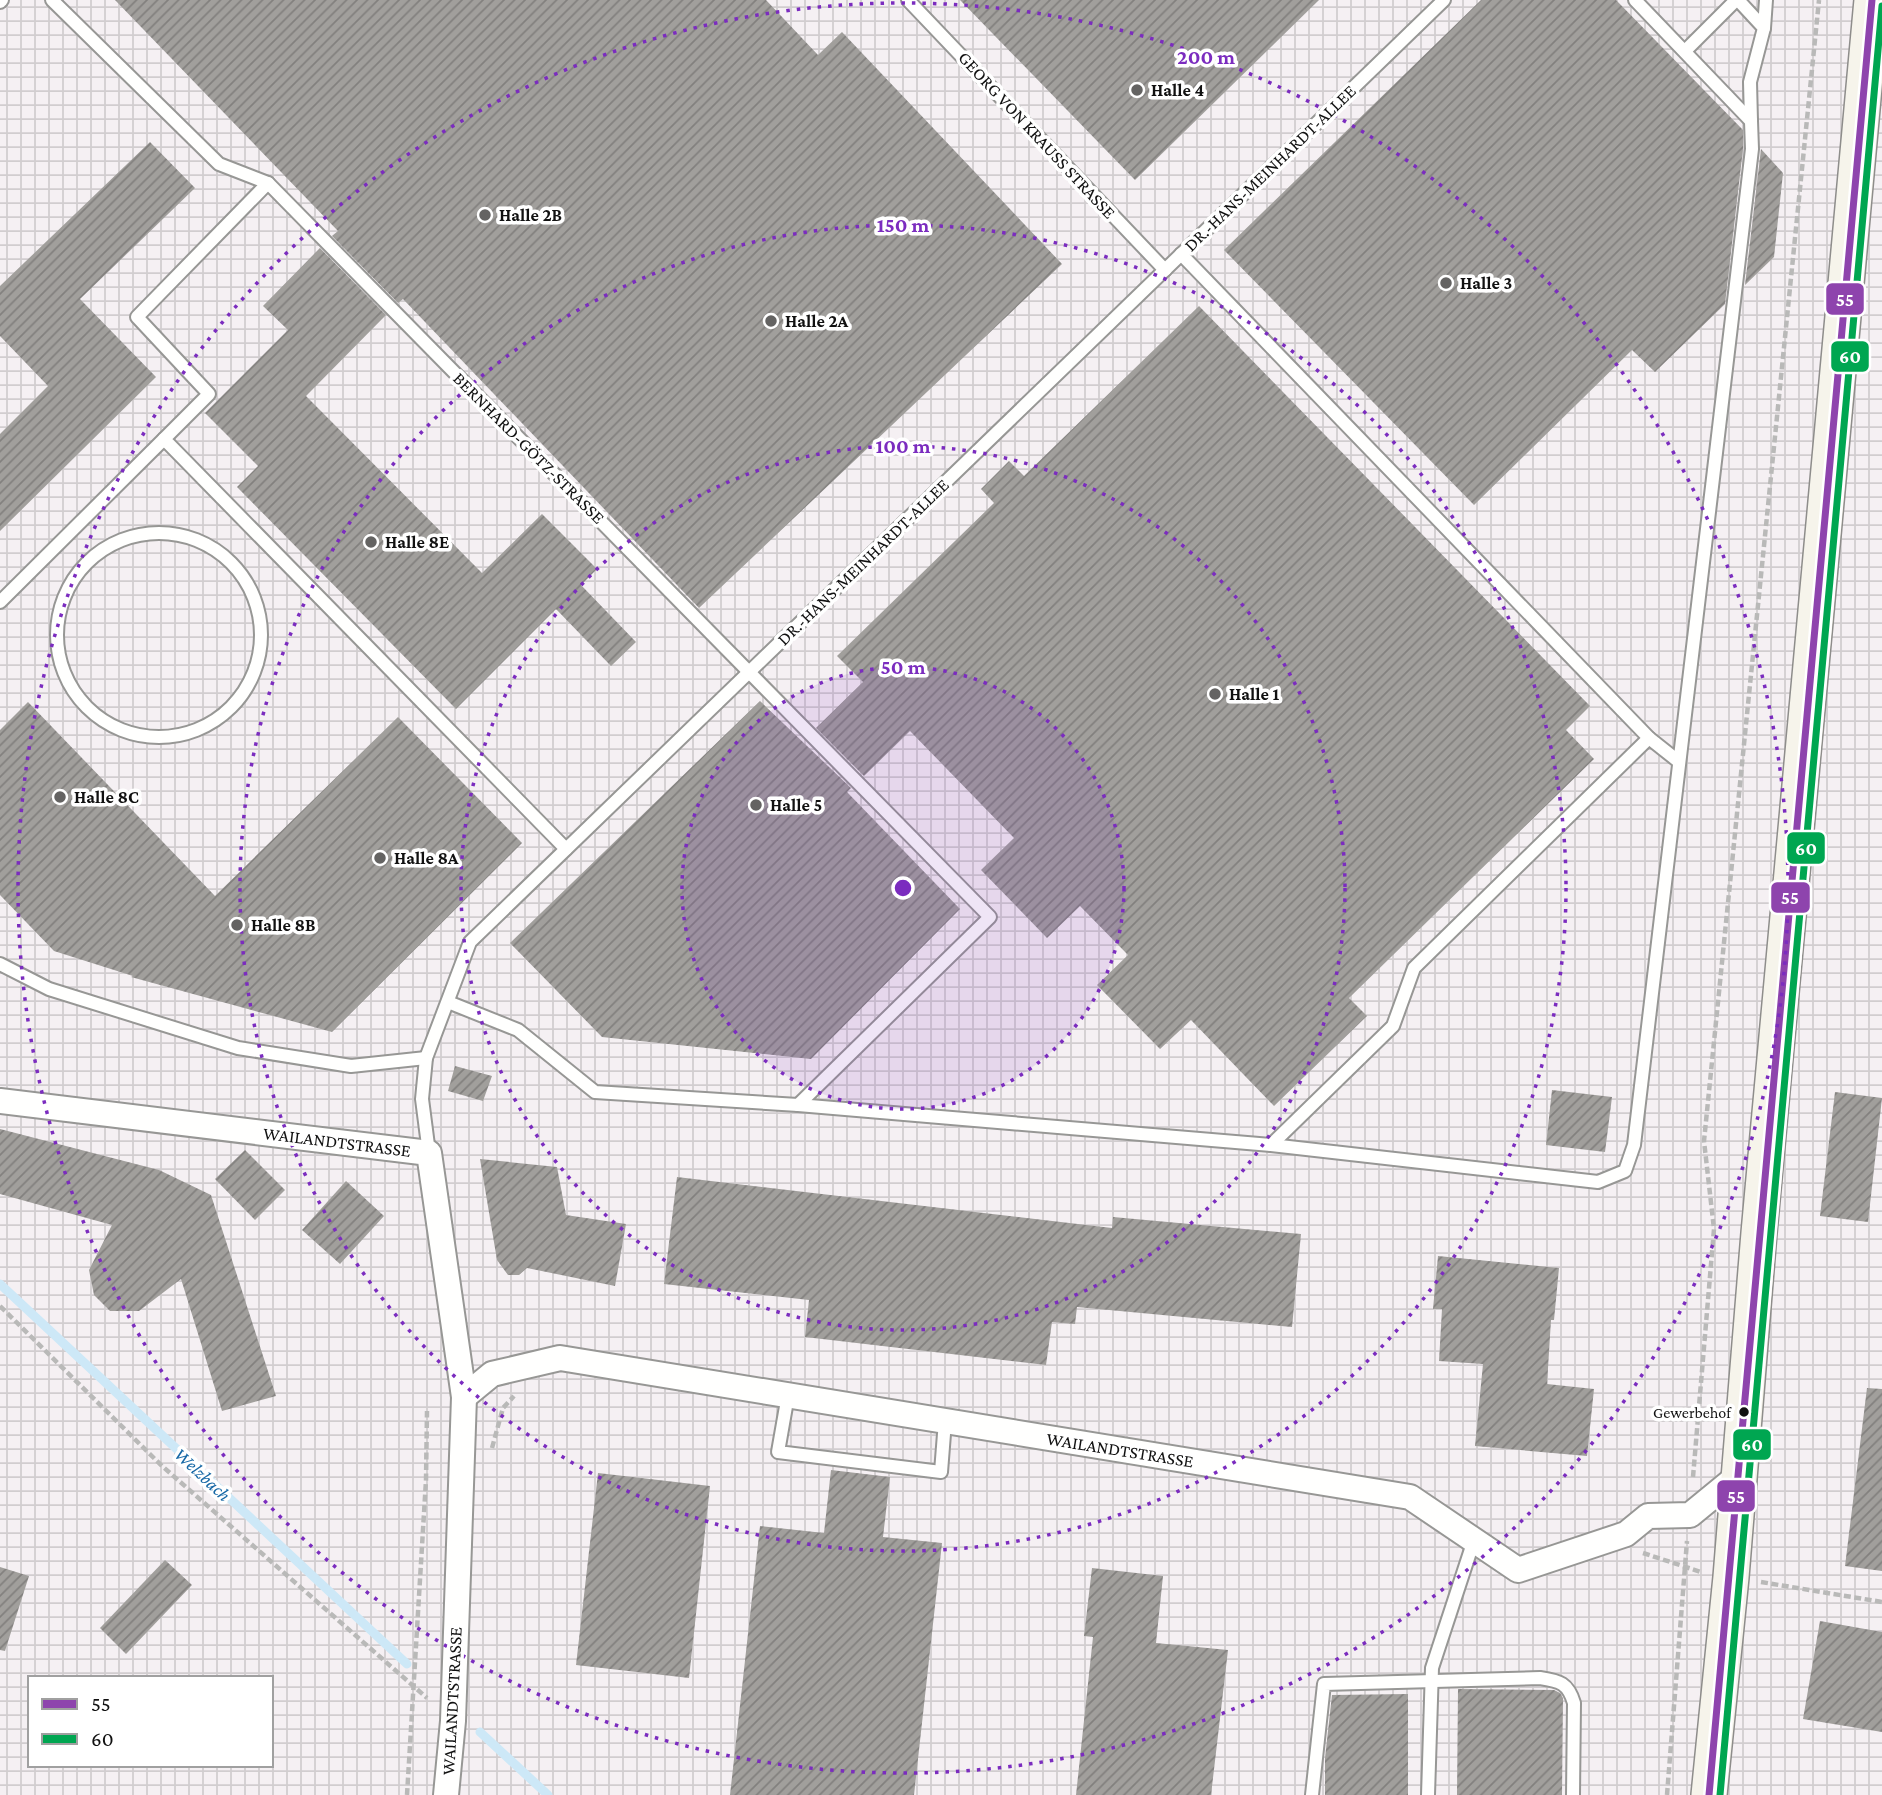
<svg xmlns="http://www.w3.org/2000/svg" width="1882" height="1795" font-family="'Crimson Pro',serif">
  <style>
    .industrial { fill: url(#industrial-grid); fill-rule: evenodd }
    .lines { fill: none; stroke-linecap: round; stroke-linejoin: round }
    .stream { stroke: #cde8f7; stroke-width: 9 }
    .building { fill: url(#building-hatch) }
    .service-casing { stroke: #979795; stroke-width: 16 }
    .minor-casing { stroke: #979795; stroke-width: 28 }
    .secondary-casing { stroke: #8e8d8b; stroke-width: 38 }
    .path { stroke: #b9b9b8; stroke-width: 4.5; stroke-dasharray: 7 3.5; stroke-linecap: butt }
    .service { stroke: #fffffe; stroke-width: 12 }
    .minor { stroke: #fffffe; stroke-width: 24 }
    .secondary { stroke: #f6f4eb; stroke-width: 35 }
    .bus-1-casing { stroke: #fff; stroke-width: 12 }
    .bus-2-casing { stroke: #fff; stroke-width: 12 }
    .bus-1 { stroke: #8e44ad; stroke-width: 7 }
    .bus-2 { stroke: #00a651; stroke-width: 7 }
    .ring { fill: none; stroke: #7b2cbf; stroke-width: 3.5; stroke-dasharray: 3.5 7 }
    .poi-dot { fill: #646362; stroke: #fff; stroke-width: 2.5 }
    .bus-dot { fill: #111; stroke: #fff; stroke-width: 2.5 }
    .labels { text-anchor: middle; stroke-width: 7; stroke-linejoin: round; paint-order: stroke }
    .bus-label { font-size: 16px; fill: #111; stroke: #fff; text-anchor: end }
    .poi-label { font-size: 18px; font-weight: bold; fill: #111; stroke: #fff; text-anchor: start }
    .street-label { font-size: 18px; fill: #111; stroke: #fff }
    .water-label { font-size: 19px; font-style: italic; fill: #1768a6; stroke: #fff }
    .centre { fill: #7b2cbf; stroke: #fff; stroke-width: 3.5 }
    .ring-label { font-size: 21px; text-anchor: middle; font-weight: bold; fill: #7b2cbf; stroke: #fff; stroke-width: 7; stroke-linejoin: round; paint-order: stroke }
    .line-badge { stroke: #fff; stroke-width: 2.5 }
    .badge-label { font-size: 19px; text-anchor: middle; font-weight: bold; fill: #fff }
  </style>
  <defs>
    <pattern id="industrial-grid" width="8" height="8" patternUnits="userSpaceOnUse" patternTransform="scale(1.75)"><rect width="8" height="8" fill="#f5f0f3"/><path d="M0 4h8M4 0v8" fill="none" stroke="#d1cdcf"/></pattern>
    <pattern id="building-hatch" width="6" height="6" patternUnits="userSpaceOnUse" patternTransform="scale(1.75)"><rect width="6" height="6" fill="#a19f9c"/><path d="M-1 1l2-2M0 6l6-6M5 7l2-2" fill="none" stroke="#82807e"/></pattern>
  </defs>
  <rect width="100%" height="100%" fill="#fdfcf7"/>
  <path class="industrial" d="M0,0H1882V1795H0ZM30,1678H271V1765H30Z"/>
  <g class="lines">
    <g class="stream">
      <polyline points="0,1284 407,1664"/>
      <polyline points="480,1732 548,1795"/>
    </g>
  </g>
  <g class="building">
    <polygon points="115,0 766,0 818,55 842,32 1062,264 699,608 403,299 398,303 332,236 338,231"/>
    <polygon points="960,0 1319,0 1135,180"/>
    <polygon points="1481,0 1616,0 1743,130 1743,149 1725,304 1655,372 1632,350 1474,505 1224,250"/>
    <polygon points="150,142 195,188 80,299 156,377 0,531 0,434 48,386 0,336 0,286"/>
    <polygon points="1761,149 1783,173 1774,257 1745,285"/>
    <polygon points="320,248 386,315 306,396 482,573 542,514 597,569 581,585 636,642 611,666 556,609 456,709 237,487 258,466 205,413 288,330 263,306"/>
    <polygon points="1199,306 1590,706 1566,730 1594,759 1349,998 1367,1016 1274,1106 1191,1020 1160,1049 1097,985 1128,955 1080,906 1047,938 981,870 1014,838 910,731 864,776 816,728 863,682 837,656 994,503 981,489 1009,461 1024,476"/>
    <polygon points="760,701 851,788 847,792 960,909 811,1059 602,1037 510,943"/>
    <polygon points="28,702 215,896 398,717 522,843 332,1032 131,977 133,976 54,951 0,895 0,730"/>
    <polygon points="455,1066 492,1076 483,1101 448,1091"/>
    <polygon points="1552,1090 1612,1097 1605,1152 1546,1145"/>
    <polygon points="1835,1092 1882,1098 1868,1222 1820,1216"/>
    <polygon points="0,1129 159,1170 211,1195 276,1396 222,1411 181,1279 139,1311 110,1311 94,1295 89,1270 112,1225 0,1194"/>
    <polygon points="245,1150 285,1190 255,1220 215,1179"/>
    <polygon points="480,1159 557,1167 566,1215 626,1224 615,1286 527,1268 519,1275 508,1275 497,1260"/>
    <polygon points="677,1177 1112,1228 1113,1217 1301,1234 1292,1327 1077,1307 1075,1324 1052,1322 1046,1365 805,1337 809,1300 664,1284"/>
    <polygon points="346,1181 384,1216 340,1264 302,1230"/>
    <polygon points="1438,1256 1559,1268 1554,1320 1551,1320 1547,1384 1594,1389 1587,1456 1475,1446 1483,1364 1439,1361 1442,1309 1433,1309"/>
    <polygon points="1867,1388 1882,1389 1882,1571 1845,1566"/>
    <polygon points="831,1470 890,1477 883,1537 942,1543 914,1795 730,1795 760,1526 824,1533"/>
    <polygon points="598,1473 710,1486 689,1678 576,1665"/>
    <polygon points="165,1560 192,1585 126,1654 100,1628"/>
    <polygon points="0,1567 29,1576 5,1651 0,1650"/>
    <polygon points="1092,1568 1163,1576 1156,1643 1228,1650 1211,1795 1076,1795 1093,1637 1084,1636"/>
    <polygon points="1820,1621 1882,1632 1882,1732 1803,1719"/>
    <polygon points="1458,1689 1554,1690 1560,1693 1563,1698 1562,1795 1457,1795"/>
    <polygon points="1408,1694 1408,1795 1325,1795 1325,1758 1332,1695"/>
  </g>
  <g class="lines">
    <defs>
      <g id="service">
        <polyline points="52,0 219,164 268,183 990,917 798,1105"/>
        <polyline points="908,0 1165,270"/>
        <polyline points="1738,0 1764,28 1750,82 1751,121"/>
        <polyline points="0,2 2,0"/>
        <polyline points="1764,28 1766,0"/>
        <polyline points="1687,49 1736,0"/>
        <polyline points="268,183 137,317 209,394 164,439 566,849"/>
        <polyline points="1181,254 1649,738 1414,968 1393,1026 1271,1145"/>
        <circle cx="159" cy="635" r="102"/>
        <polyline points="0,602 164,439"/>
        <polyline points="1649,738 1678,761"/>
        <polyline points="0,964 49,989 238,1048 351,1066 426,1058"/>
        <polyline points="448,1002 518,1030 595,1092 798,1105 1271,1145 1598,1182 1625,1171 1634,1145 1752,149 1751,121 1635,0"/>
        <polyline points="429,1153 422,1099 426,1058 470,942 1444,0"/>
        <polyline points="788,1395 778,1452 941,1472 945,1421"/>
        <path d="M1312,1795L1324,1684L1540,1678C1560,1681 1568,1683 1574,1703L1573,1795"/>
        <polyline points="1428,1795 1432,1668 1474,1540"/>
      </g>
      <g id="minor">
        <polyline points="0,1101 429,1153 464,1397 453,1721 446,1795"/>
        <polyline points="464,1397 492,1374 560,1358 1410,1497 1518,1570 1626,1534 1648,1516 1690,1515 1740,1474"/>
      </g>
      <polyline id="secondary" points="1709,1795 1731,1577 1759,1233 1872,0"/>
    </defs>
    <use href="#service" class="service-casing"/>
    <use href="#minor" class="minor-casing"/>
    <use href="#secondary" class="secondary-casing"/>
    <g class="path">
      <polyline points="0,1306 162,1466 427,1698"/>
      <polyline points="492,1448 503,1408 514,1396"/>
      <polyline points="1693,1477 1714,1229 1704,1141 1819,0"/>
      <polyline points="1643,1553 1701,1572"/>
      <polyline points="1761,1582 1882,1602"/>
      <polyline points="407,1795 426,1480 427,1411"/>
      <polyline points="1667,1795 1687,1541"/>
    </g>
    <use href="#service" class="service"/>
    <use href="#minor" class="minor"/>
    <use href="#secondary" class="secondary"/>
    <defs>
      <polyline id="bus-1" points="1709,1795 1872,0"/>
      <polyline id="bus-2" points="1720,1795 1882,6"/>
    </defs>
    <use href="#bus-1" class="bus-1-casing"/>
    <use href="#bus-2" class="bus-2-casing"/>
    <use href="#bus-1" class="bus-1"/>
    <use href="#bus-2" class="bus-2"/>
  </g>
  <circle cx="903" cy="888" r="221" fill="#7b2cbf" fill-opacity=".12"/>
  <g class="ring">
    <circle cx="903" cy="888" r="221"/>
    <circle cx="903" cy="888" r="442"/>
    <circle cx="903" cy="888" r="663"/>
    <circle cx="903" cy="888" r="885"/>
  </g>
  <g class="poi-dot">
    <circle cx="1137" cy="90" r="7"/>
    <circle cx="485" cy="215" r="7"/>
    <circle cx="1446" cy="283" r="7"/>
    <circle cx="771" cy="321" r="7"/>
    <circle cx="371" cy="542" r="7"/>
    <circle cx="1215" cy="694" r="7"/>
    <circle cx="60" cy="797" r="7"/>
    <circle cx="756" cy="805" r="7"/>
    <circle cx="380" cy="858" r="7"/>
    <circle cx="237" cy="925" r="7"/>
  </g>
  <circle class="bus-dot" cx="1744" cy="1412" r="6"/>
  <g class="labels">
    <g class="bus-label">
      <text x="1731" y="1418">Gewerbehof</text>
    </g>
    <g class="poi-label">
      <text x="1151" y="96">Halle 4</text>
      <text x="499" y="221">Halle 2B</text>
      <text x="1460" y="289">Halle 3</text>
      <text x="785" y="327">Halle 2A</text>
      <text x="385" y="548">Halle 8E</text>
      <text x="1229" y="700">Halle 1</text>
      <text x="74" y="803">Halle 8C</text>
      <text x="770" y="811">Halle 5</text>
      <text x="394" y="864">Halle 8A</text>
      <text x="251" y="931">Halle 8B</text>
    </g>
    <g class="street-label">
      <text transform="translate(1037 135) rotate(47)" y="6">GEORG VON KRAUSS STRASSE</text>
      <text transform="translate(1270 168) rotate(-44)" y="6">DR.-HANS-MEINHARDT-ALLEE</text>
      <text transform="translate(529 448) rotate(45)" y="6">BERNHARD-GÖTZ-STRASSE</text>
      <text transform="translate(863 562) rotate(-44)" y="6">DR.-HANS-MEINHARDT-ALLEE</text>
      <text transform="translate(337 1142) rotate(7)" y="6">WAILANDTSTRASSE</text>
      <text transform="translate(1120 1450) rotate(9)" y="6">WAILANDTSTRASSE</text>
      <text transform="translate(452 1701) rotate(-87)" y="6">WAILANDTSTRASSE</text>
    </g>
    <g class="water-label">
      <text transform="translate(203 1474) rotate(43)" y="7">Welzbach</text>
    </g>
  </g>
  <circle cx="903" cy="888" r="10" class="centre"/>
  <g class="ring-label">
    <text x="1206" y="64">200 m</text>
    <text x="903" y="232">150 m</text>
    <text x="903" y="453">100 m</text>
    <text x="903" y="674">50 m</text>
  </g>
  <g class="line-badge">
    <rect x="1825" y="282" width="40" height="34" rx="7" fill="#8e44ad"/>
    <rect x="1830" y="340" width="40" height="33" rx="7" fill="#00a651"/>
    <rect x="1786" y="831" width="40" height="34" rx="7" fill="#00a651"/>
    <rect x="1770" y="881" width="41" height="33" rx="7" fill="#8e44ad"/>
    <rect x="1732" y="1428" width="40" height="33" rx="7" fill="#00a651"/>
    <rect x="1716" y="1479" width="40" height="34" rx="7" fill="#8e44ad"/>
  </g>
  <g class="badge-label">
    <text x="1845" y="306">55</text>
    <text x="1850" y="363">60</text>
    <text x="1806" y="855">60</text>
    <text x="1790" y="904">55</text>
    <text x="1752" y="1451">60</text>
    <text x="1736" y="1503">55</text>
  </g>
  <rect x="28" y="1676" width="245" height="91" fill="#ffffff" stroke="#a0a0a0" stroke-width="2"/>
  <rect x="42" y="1699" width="35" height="10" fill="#8e44ad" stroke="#a0a0a0" stroke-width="2"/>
  <text x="91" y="1711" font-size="21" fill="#111111">55</text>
  <rect x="42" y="1734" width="35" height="10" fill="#00a651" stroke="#a0a0a0" stroke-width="2"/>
  <text x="91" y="1746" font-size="21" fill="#111111">60</text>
</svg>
